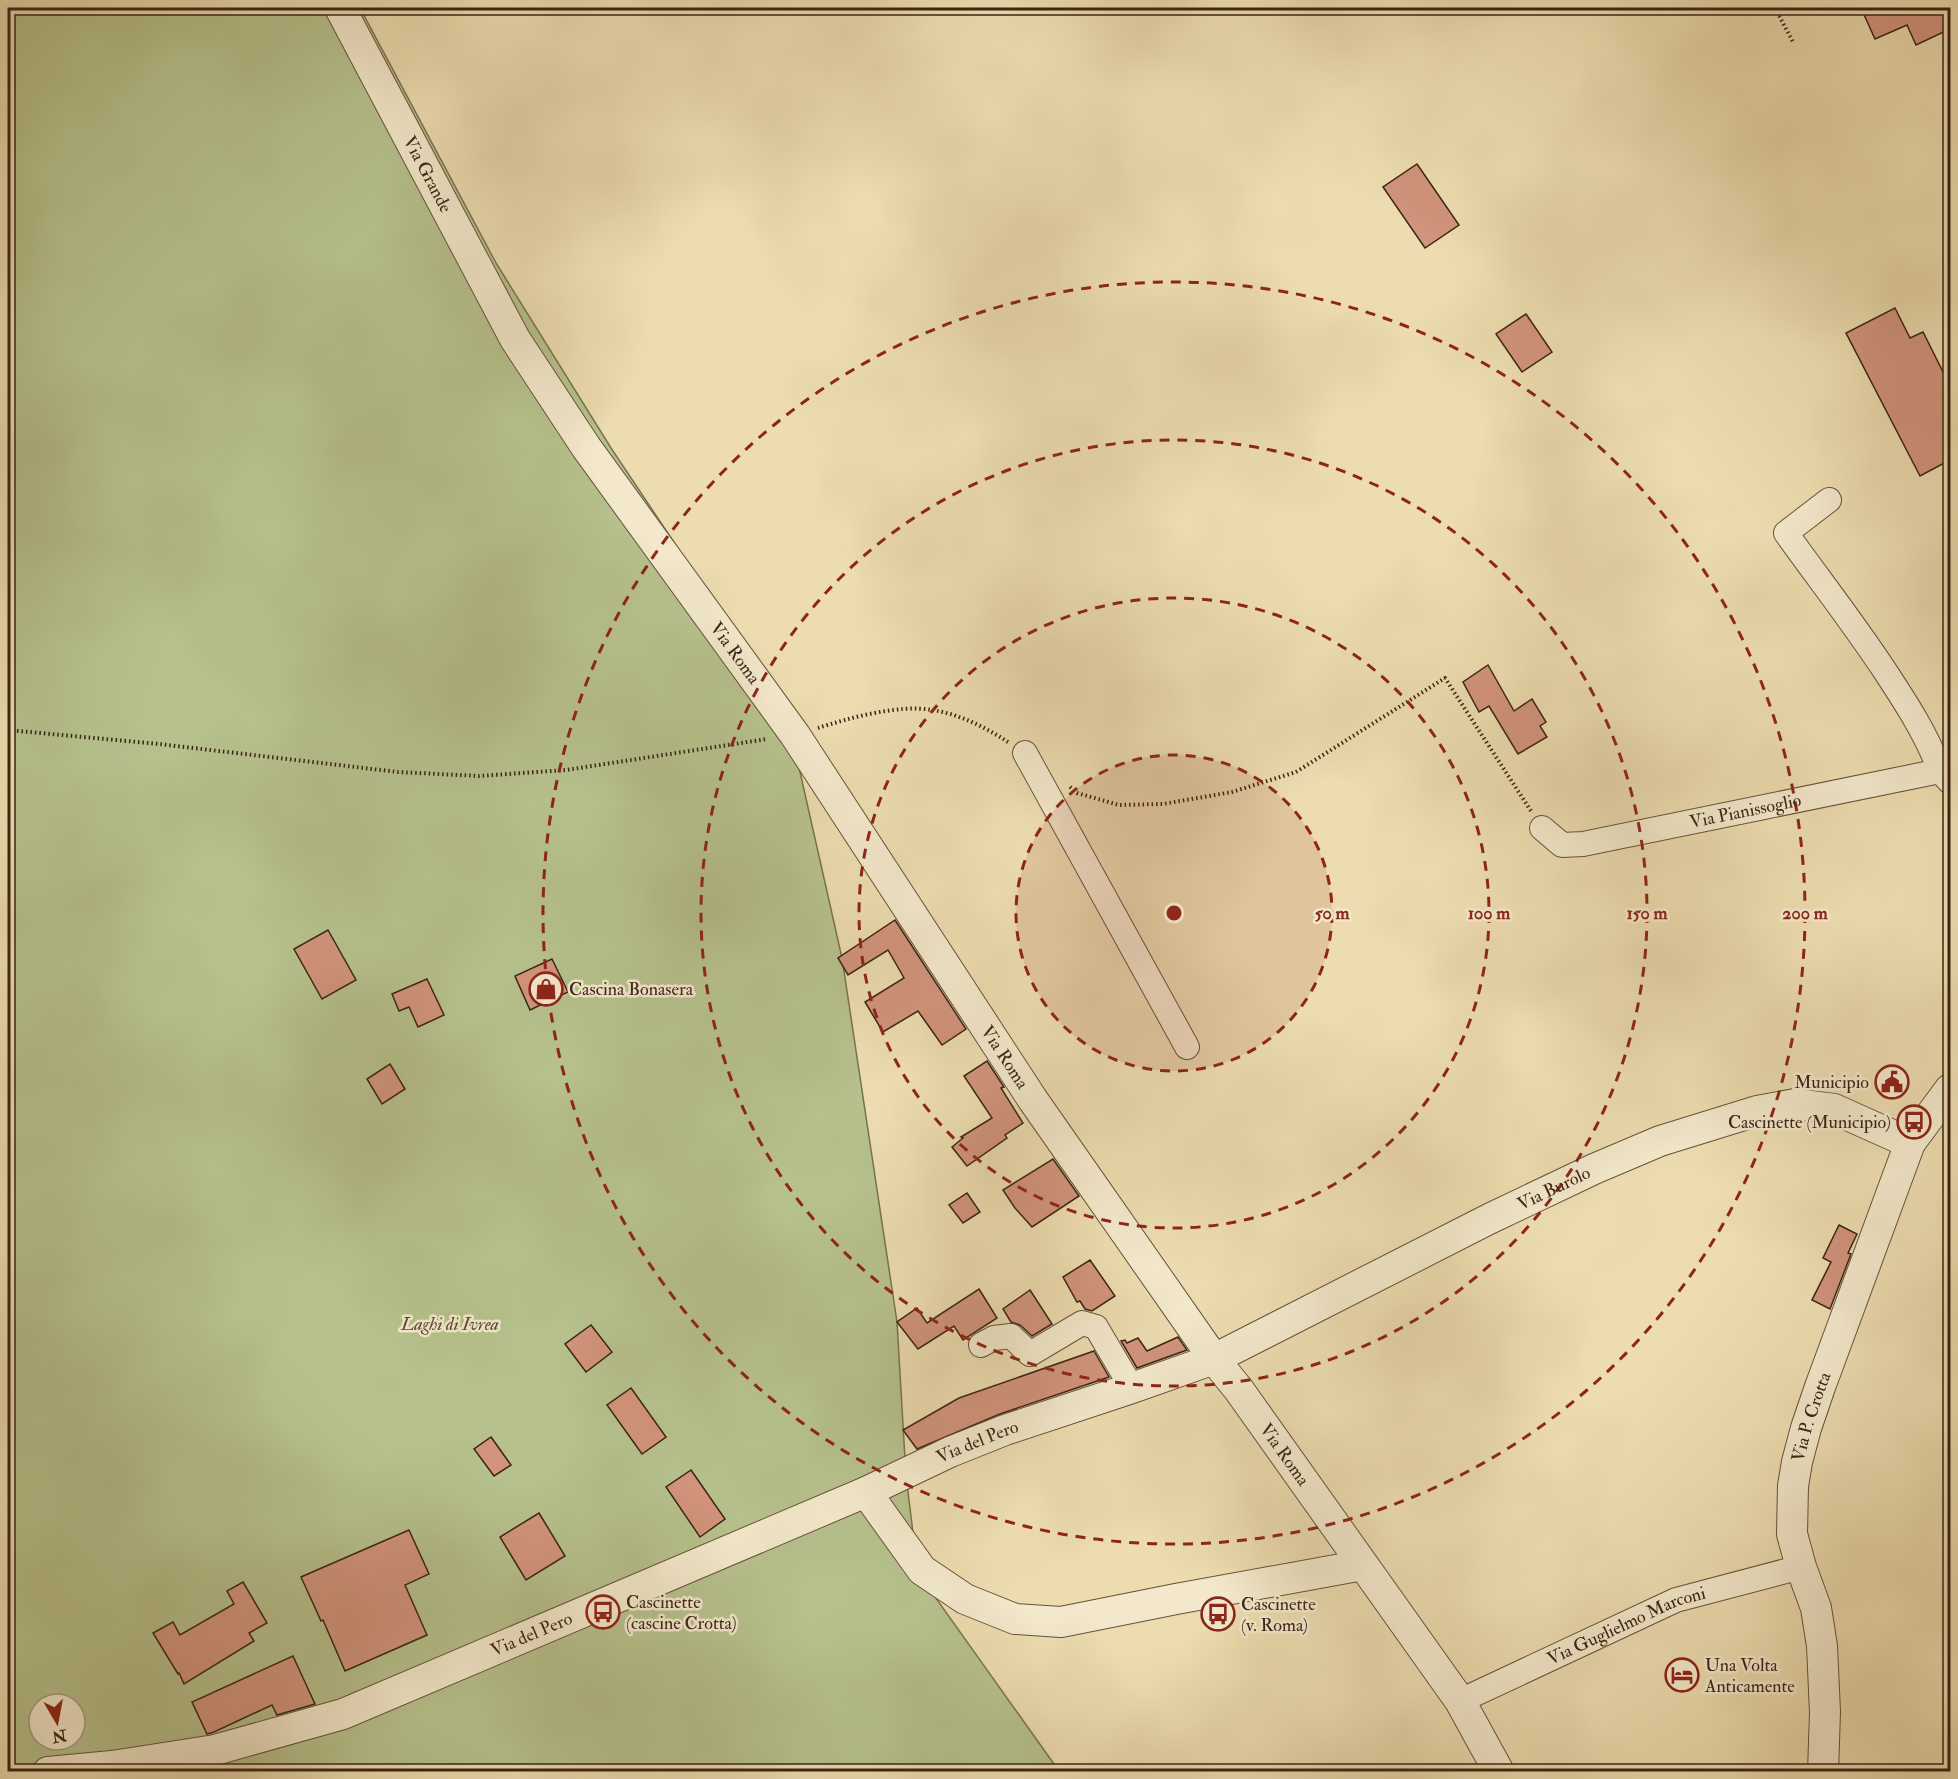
<svg xmlns="http://www.w3.org/2000/svg" width="1958" height="1779" font-family="'IM FELL Double Pica',serif">
  <style>
    .green { fill: #b6c18c; stroke: #787250; stroke-width: 1.5; fill-rule: evenodd }
    .building { fill: #d2947c; stroke: #392415; stroke-width: 1.5 }
    .lines { fill: none; stroke-linecap: round; stroke-linejoin: round }
    .minor-casing { stroke: #66523c; stroke-width: 26 }
    .tertiary-casing { stroke: #66523c; stroke-width: 32 }
    .path { stroke: #392415; stroke-width: 4; stroke-dasharray: 1.5 3; stroke-linecap: butt }
    .minor { stroke: #f3e8cb; stroke-width: 24 }
    .tertiary { stroke: #f3e8cb; stroke-width: 30 }
    .ring { fill: none; stroke: #8f2418; stroke-width: 3; stroke-dasharray: 10 8 }
    .labels { text-anchor: middle; stroke-width: 5; stroke-linejoin: round; paint-order: stroke }
    .street-label { font-size: 18px; fill: #392415; stroke: #f3e8cb }
    .poi-label { font-size: 18px; fill: #392415; stroke: #f3e8cb; text-anchor: start }
    .park-label { font-size: 18px; font-style: italic; fill: #584b33; stroke: #f3e8cb }
    .centre { fill: #8f2418; stroke: #f3e8cb; stroke-width: 3 }
    .ring-label { font-size: 18px; text-anchor: middle; font-weight: bold; fill: #8f2418; stroke: #f3e8cb; stroke-width: 5; stroke-linejoin: round; paint-order: stroke }
  </style>
  <rect width="100%" height="100%" fill="#ecdcaf"/>
  <filter id="stains"><feTurbulence type="fractalNoise" baseFrequency=".00333" numOctaves="4"/><feColorMatrix values="0 0 0 0 .2 0 0 0 0 .09 0 0 0 0 .02 0 0 0 .5 -.17"/></filter>
  <radialGradient id="worn" r=".72"><stop offset=".6" stop-color="#630" stop-opacity="0"/><stop offset="1" stop-color="#630" stop-opacity=".3"/></radialGradient>
  <path class="green" d="M8,8H360L496,263L611,448L786,710L842,958L897,1322L906,1476L918,1573L1059,1771L8,1772ZM39,1704H75V1740H39Z"/>
  <g class="building">
    <polygon points="1861,8 1948,8 1944,9 1950,23 1950,29 1916,45 1907,25 1875,39"/>
    <polygon points="1417,164 1459,225 1425,248 1383,187"/>
    <polygon points="1895,308 1910,338 1923,332 1950,386 1950,460 1920,476 1846,333"/>
    <polygon points="1526,314 1552,352 1522,372 1496,334"/>
    <polygon points="1488,665 1514,711 1532,699 1546,722 1540,726 1547,737 1518,754 1489,706 1479,712 1463,682"/>
    <polygon points="895,920 966,1029 942,1045 918,1011 883,1032 865,1002 904,978 888,950 848,975 838,958"/>
    <polygon points="328,930 356,980 322,999 294,949"/>
    <polygon points="552,959 568,992 530,1010 515,976"/>
    <polygon points="427,979 444,1015 418,1027 409,1007 399,1011 392,994"/>
    <polygon points="987,1061 1004,1087 1001,1088 1023,1123 1005,1135 1007,1138 967,1166 952,1147 963,1138 961,1137 992,1118 964,1076"/>
    <polygon points="390,1064 405,1089 382,1104 367,1079"/>
    <polygon points="1053,1159 1079,1196 1032,1227 1015,1208 1003,1190"/>
    <polygon points="967,1193 980,1212 963,1223 949,1205"/>
    <polygon points="1839,1225 1857,1234 1848,1253 1851,1254 1830,1309 1812,1300 1831,1262 1823,1258"/>
    <polygon points="1090,1260 1115,1296 1092,1311 1085,1309 1080,1301 1077,1302 1063,1277"/>
    <polygon points="979,1289 997,1318 963,1340 954,1326 918,1349 897,1322 917,1308 927,1323"/>
    <polygon points="1030,1290 1052,1324 1032,1336 1020,1325 1011,1322 1003,1309"/>
    <polygon points="591,1325 612,1352 586,1372 565,1344"/>
    <polygon points="1178,1337 1187,1350 1137,1368 1121,1341 1125,1340 1127,1343 1138,1338 1147,1351"/>
    <polygon points="1094,1351 1109,1377 1000,1414 917,1449 903,1430 959,1398"/>
    <polygon points="631,1388 666,1437 642,1454 607,1405"/>
    <polygon points="491,1437 511,1465 494,1476 474,1449"/>
    <polygon points="691,1470 725,1519 700,1537 666,1487"/>
    <polygon points="539,1513 565,1556 526,1580 500,1537"/>
    <polygon points="409,1530 429,1574 405,1585 427,1635 345,1671 323,1620 321,1621 301,1577"/>
    <polygon points="243,1582 267,1623 249,1633 254,1641 184,1684 179,1673 178,1674 153,1633 173,1622 180,1635 234,1604 227,1591"/>
    <polygon points="293,1656 315,1704 277,1715 272,1705 214,1732 207,1734 192,1702"/>
  </g>
  <g class="lines">
    <defs>
      <g id="minor">
        <path d="M1829,500L1786,533C1819,579 1854,624 1885,671C1906,703 1927,735 1940,771"/>
        <polyline points="1025,753 1187,1047"/>
        <path id="s1" d="M1542,828L1562,845L1583,844L1940,771L1950,782"/>
        <polyline points="981,1345 994,1338 1011,1336 1030,1354 1082,1323 1096,1327 1132,1388"/>
        <path id="s2" d="M1460,1701L1676,1600L1801,1567"/>
      </g>
      <g id="tertiary">
        <path id="s3" d="M340,8L515,339L586,447L795,735L1033,1100L1214,1359L1239,1390L1460,1701L1499,1772"/>
        <polyline points="866,1492 922,1570 965,1599 1015,1619 1061,1622 1176,1599 1363,1565"/>
        <path id="s4" d="M48,1772L112,1766L215,1750L343,1714L866,1492L950,1452L1005,1430L1132,1388L1214,1359L1489,1219L1594,1169L1660,1141L1757,1111L1795,1104L1834,1109L1910,1143"/>
        <path id="s5" d="M1823,1772L1825,1712L1822,1646L1816,1608L1801,1567L1792,1534L1793,1486L1797,1462L1806,1428L1820,1387L1910,1143L1950,1089"/>
      </g>
    </defs>
    <use href="#minor" class="minor-casing"/>
    <use href="#tertiary" class="tertiary-casing"/>
    <g class="path">
      <polyline points="1775,8 1793,42"/>
      <path d="M818,728C849,718 899,704 932,710C959,714 985,727 1008,742"/>
      <polyline points="8,730 159,744 398,772 479,776 566,770 767,739"/>
      <polyline points="1070,787 1077,793 1119,805 1163,804 1232,792 1296,772 1445,678 1531,811"/>
    </g>
    <use href="#minor" class="minor"/>
    <use href="#tertiary" class="tertiary"/>
  </g>
  <circle cx="1174" cy="913" r="158" fill="#8f2418" fill-opacity=".12"/>
  <g class="ring">
    <circle cx="1174" cy="913" r="158"/>
    <circle cx="1174" cy="913" r="315"/>
    <circle cx="1174" cy="913" r="473"/>
    <circle cx="1174" cy="913" r="631"/>
  </g>
  <defs>
    <symbol id="shop-ring" viewBox="-11 -11 22 22"><circle r="9.5" fill="#f3e8cb" stroke="#8f2418" stroke-width="1.5"/><path d="M-5-2.5h2.3a2.7 3.5 0 0 1 5.4 0H5L5.5 6h-11ZM-1.5-2.5h3a1.5 2.3 0 0 0-3 0Z" fill="#8f2418"/></symbol>
    <symbol id="civic-ring" viewBox="-11 -11 22 22"><circle r="9.5" fill="#f3e8cb" stroke="#8f2418" stroke-width="1.5"/><path d="M-.6-6.5H3V-4.5H.6V-3L4-1V1h2V6H-6V1h2V-1L-.6-3ZM-1.2 2.5V6h2.4V2.5Z" fill="#8f2418"/></symbol>
    <symbol id="bus-ring" viewBox="-11 -11 22 22"><circle r="9.5" fill="#f3e8cb" stroke="#8f2418" stroke-width="1.5"/><path d="M-5-6H5V4H4V6H2V4H-2V6H-4V4H-5ZM-3.5-4V0h7V-4ZM-3.5 1.2v1.5H-2V1.2ZM2 1.2v1.5H3.5V1.2Z" fill="#8f2418"/></symbol>
    <symbol id="hotel-ring" viewBox="-11 -11 22 22"><circle r="9.5" fill="#f3e8cb" stroke="#8f2418" stroke-width="1.5"/><path d="M-6-4.5h1.5V1H6V5H4.5V3h-9V5H-6ZM-4 0a1.8 1.8 0 1 1 3.6 0ZM.5 0V-2.5h3Q6-2.5 6 0Z" fill="#8f2418"/></symbol>
  </defs>
  <g fill-rule="evenodd">
    <use href="#shop-ring" x="527" y="970" width="38" height="38"/>
    <use href="#civic-ring" x="1873" y="1063" width="38" height="38"/>
    <use href="#bus-ring" x="1895" y="1103" width="38" height="38"/>
    <use href="#bus-ring" x="584" y="1593" width="38" height="38"/>
    <use href="#bus-ring" x="1199" y="1595" width="38" height="38"/>
    <use href="#hotel-ring" x="1663" y="1656" width="38" height="38"/>
  </g>
  <g class="labels">
    <g class="street-label">
      <text dy="6" stroke="none"><textPath href="#s3" startOffset="188">Via Grande</textPath></text>
      <text dy="6" stroke="none"><textPath href="#s3" startOffset="758">Via Roma</textPath></text>
      <text dy="6" stroke="none"><textPath href="#s1" startOffset="213">Via Pianissoglio</textPath></text>
      <text dy="6" stroke="none"><textPath href="#s3" startOffset="1244">Via Roma</textPath></text>
      <text dy="6" stroke="none"><textPath href="#s4" startOffset="1623">Via Burolo</textPath></text>
      <text dy="6" stroke="none"><textPath href="#s5" startOffset="362">Via P. Crotta</textPath></text>
      <text dy="6" stroke="none"><textPath href="#s4" startOffset="992">Via del Pero</textPath></text>
      <text dy="6" stroke="none"><textPath href="#s3" startOffset="1730">Via Roma</textPath></text>
      <text dy="6" stroke="none"><textPath href="#s2" startOffset="183">Via Guglielmo Marconi</textPath></text>
      <text dy="6" stroke="none"><textPath href="#s4" startOffset="506">Via del Pero</textPath></text>
    </g>
    <g class="poi-label">
      <text x="569" y="995">Cascina Bonasera</text>
      <text x="1869" y="1088" text-anchor="end">Municipio</text>
      <text x="1891" y="1128" text-anchor="end">Cascinette (Municipio)</text>
      <text x="626" y="1608">Cascinette<tspan x="626" dy="21">(cascine Crotta)</tspan></text>
      <text x="1241" y="1610">Cascinette<tspan x="1241" dy="21">(v. Roma)</tspan></text>
      <text x="1705" y="1671">Una Volta<tspan x="1705" dy="21">Anticamente</tspan></text>
    </g>
    <g class="park-label">
      <text x="450" y="1330">Laghi di Ivrea</text>
    </g>
  </g>
  <circle cx="1174" cy="913" r="9" class="centre"/>
  <g class="ring-label">
    <text x="1332" y="919">50 m</text>
    <text x="1489" y="919">100 m</text>
    <text x="1647" y="919">150 m</text>
    <text x="1805" y="919">200 m</text>
  </g>
  <rect width="1958" height="1779" fill="none" stroke="#ecdcaf" stroke-width="30"/>
  <rect x="9" y="9" width="1940" height="1761" fill="none" stroke="#392415" stroke-width="3"/>
  <rect x="15" y="15" width="1928" height="1749" fill="none" stroke="#392415" stroke-width="1.5"/>
  <g transform="translate(57 1722) rotate(170)"><circle r="28" fill="#f3e8cb" stroke="#a99a82" stroke-width="1.5"/>
  <path d="M0-4.5L10 22L0 15L-10 22Z" fill="#8f2418"/>
  <text y="-9" font-size="16" font-weight="bold" text-anchor="middle" fill="#392415">N</text>
  </g>
  <rect width="100%" height="100%" filter="url(#stains)"/>
  <rect width="100%" height="100%" fill="url(#worn)"/>
</svg>
